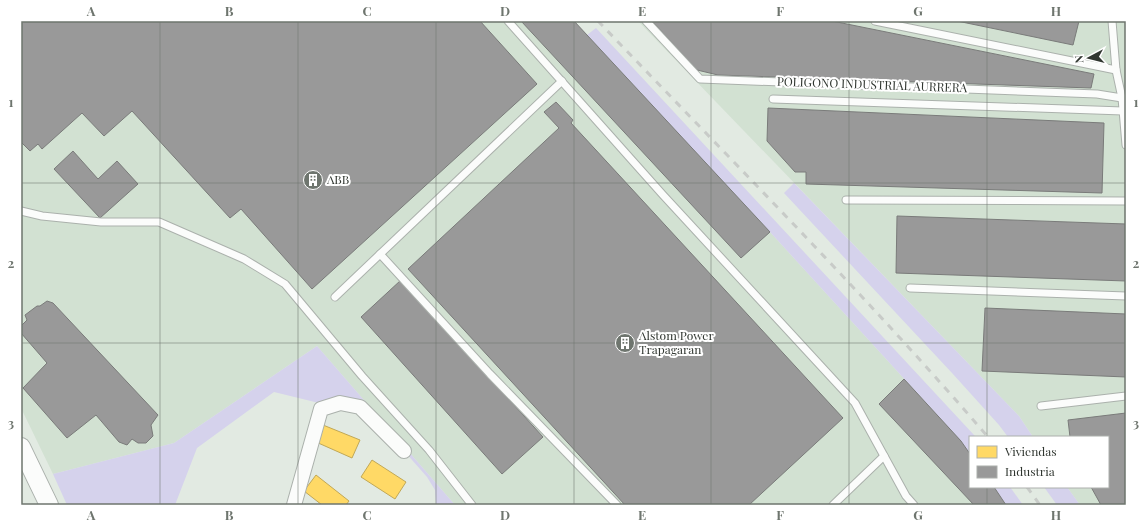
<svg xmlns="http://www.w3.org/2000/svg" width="1147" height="526" font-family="'Playfair Display',serif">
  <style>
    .built { fill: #d2e1d2 }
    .green { fill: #d5d2ec }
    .homes { fill: #ffd966; stroke: #c1a856 }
    .industry { fill: #999; stroke: #7a7b7a }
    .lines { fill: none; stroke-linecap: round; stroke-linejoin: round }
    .service-casing { stroke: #abb1ac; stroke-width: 9 }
    .minor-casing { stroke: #abb1ac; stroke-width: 16 }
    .tertiary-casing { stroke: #abb1ac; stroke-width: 20 }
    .service { stroke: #fbfcfb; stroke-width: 7 }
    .minor { stroke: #fbfcfb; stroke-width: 14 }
    .tertiary { stroke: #fbfcfb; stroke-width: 18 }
    .rail { stroke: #c8cbc8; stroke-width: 3; stroke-dasharray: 7 7; stroke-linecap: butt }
    .grid { fill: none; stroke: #6e756e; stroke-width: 1; stroke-opacity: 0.55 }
    .labels { text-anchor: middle; stroke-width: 4; stroke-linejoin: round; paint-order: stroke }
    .street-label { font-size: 12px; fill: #303630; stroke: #fff }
    .poi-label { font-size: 12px; fill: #303630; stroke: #fff; text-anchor: start }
    .neatline { fill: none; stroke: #6e756e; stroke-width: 1.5 }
    .grid-label { font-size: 13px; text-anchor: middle; font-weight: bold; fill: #6e756e }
  </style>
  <rect width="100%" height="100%" fill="#e2eae2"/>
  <g class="built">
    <polygon points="21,21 574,21 770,232 961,441 970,454 970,487 994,487 1006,505 455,505 317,346 174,443 53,474 21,408"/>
    <polygon points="638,21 1126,21 1126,505 1080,505 1067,487 1108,487 1108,437 1033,437 1019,416"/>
  </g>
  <g class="green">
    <polygon points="596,28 974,435 976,437 970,437 970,454 961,441 770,232 587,35"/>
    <polygon points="794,183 1019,416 1033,437 1008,437 999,425 952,373 784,193"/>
    <polygon points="317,346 455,505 436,505 435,490 427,477 361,402 319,403 274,392 197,448 175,505 67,505 53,474 174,443"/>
    <polygon points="994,487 1010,487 1023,505 1006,505"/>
    <polygon points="1044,487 1067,487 1080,505 1057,505"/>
  </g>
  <g class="homes">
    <polygon points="323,425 360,440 352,458 316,442"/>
    <polygon points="372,460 406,482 395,499 361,477"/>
    <polygon points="316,475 349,501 346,505 322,505 304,491"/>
  </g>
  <g class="industry">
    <polygon points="21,21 480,21 537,84 312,289 241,209 230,218 132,111 104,136 82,113 42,149 38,144 30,151 21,142"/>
    <polygon points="521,21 574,21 770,232 741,258"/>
    <polygon points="652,21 832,21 1094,74 1091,88 718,75 697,70"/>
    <polygon points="957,21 1079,21 1073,45"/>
    <polygon points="556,102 573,120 571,123 843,418 749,505 625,505 408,269 559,128 544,112"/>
    <polygon points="768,108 1104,123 1102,193 806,184 806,172 795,172 767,141"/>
    <polygon points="73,151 98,179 117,161 138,184 100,218 54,169"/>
    <polygon points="897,216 1126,224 1126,281 896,273"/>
    <polygon points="401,280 543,437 502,474 361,317"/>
    <polygon points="47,301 53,303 158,415 151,425 153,436 146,443 138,443 132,439 127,445 119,442 96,415 67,438 23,388 47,363 21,333 21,326 27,320 25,315 37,306 40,306"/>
    <polygon points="985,308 1126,314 1126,377 982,371"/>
    <polygon points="904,379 961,441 970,454 970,487 994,487 1006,505 974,505 879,404"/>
    <polygon points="1126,413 1126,505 1101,505 1091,487 1108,487 1108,437 1070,437 1068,420"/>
  </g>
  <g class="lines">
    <defs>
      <g id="service">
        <polyline points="508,21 663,195 855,403 906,496 914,505"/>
        <polyline points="646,21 700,79 1097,94 1122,98"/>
        <polyline points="875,21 1116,70"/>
        <polyline points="1112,21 1116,70 1122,98 1126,145"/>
        <polyline points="773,99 1123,111"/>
        <polyline points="846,200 1126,201"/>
        <polyline points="21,211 42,216 101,222 159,222 244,259 285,284 362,376 429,450 472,505"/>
        <polyline points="380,254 490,374 617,505"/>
        <polyline points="910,288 1126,296"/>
        <polyline points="335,297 562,81"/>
        <polyline points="1041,406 1126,396"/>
        <polyline points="833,505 884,456"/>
      </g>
      <polyline id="minor" points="294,505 321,409 340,403 360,407 404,451"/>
      <polyline id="tertiary" points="21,447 49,505"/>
    </defs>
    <use href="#service" class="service-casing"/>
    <use href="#minor" class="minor-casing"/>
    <use href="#tertiary" class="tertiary-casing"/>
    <use href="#service" class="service"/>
    <use href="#minor" class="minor"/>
    <use href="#tertiary" class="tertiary"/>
    <g class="rail">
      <path d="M598,21C729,158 864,293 988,437"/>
      <polyline points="1027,487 1040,505"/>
    </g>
  </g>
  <path class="grid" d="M160,21V505M298,21V505M436,21V505M574,21V505M711,21V505M849,21V505M987,21V437M21,183H1126M21,343H1126M987,487V505"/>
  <defs>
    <symbol id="building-disc" viewBox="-11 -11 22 22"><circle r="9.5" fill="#6e756e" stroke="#fff"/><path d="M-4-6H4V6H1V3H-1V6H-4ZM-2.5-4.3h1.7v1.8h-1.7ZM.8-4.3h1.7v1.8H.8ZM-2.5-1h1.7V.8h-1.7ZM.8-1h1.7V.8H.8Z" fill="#fff"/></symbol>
  </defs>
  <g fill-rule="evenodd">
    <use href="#building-disc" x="302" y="169" width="22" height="22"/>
    <use href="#building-disc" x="614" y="332" width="22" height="22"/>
  </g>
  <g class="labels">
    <g class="street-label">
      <text transform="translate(872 85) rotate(2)" y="4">POLIGONO INDUSTRIAL AURRERA</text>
    </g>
    <g class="poi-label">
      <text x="327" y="184">ABB</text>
      <text x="639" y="340">Alstom Power<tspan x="639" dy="14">Trapagaran</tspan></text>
    </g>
  </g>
  <rect width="1147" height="526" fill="none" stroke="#ffffff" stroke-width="44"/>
  <rect x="969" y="436" width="140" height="52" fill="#ffffff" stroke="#acafac"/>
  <rect x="977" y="446" width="20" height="12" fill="#ffd966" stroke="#acafac"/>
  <text x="1005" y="456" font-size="12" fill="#303630">Viviendas</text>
  <rect x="977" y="466" width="20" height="12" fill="#999999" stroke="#acafac"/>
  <text x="1005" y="476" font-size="12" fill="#303630">Industria</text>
  <g transform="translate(1089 58) rotate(263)" stroke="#ffffff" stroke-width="3" paint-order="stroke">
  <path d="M0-3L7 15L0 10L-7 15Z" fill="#303630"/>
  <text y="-6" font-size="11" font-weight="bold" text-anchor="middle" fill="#303630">N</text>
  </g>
  <rect x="22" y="22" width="1103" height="482" class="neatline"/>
  <g class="grid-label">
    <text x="91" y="16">A</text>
    <text x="229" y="16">B</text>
    <text x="367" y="16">C</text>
    <text x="505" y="16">D</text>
    <text x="642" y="16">E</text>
    <text x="780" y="16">F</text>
    <text x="918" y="16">G</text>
    <text x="1056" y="16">H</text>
    <text x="11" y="107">1</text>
    <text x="1136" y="107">1</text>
    <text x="11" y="268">2</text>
    <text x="1136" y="268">2</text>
    <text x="11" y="428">3</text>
    <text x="1136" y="428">3</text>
    <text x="91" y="520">A</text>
    <text x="229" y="520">B</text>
    <text x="367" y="520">C</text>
    <text x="505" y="520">D</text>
    <text x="642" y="520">E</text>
    <text x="780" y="520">F</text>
    <text x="918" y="520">G</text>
    <text x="1056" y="520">H</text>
  </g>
</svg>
